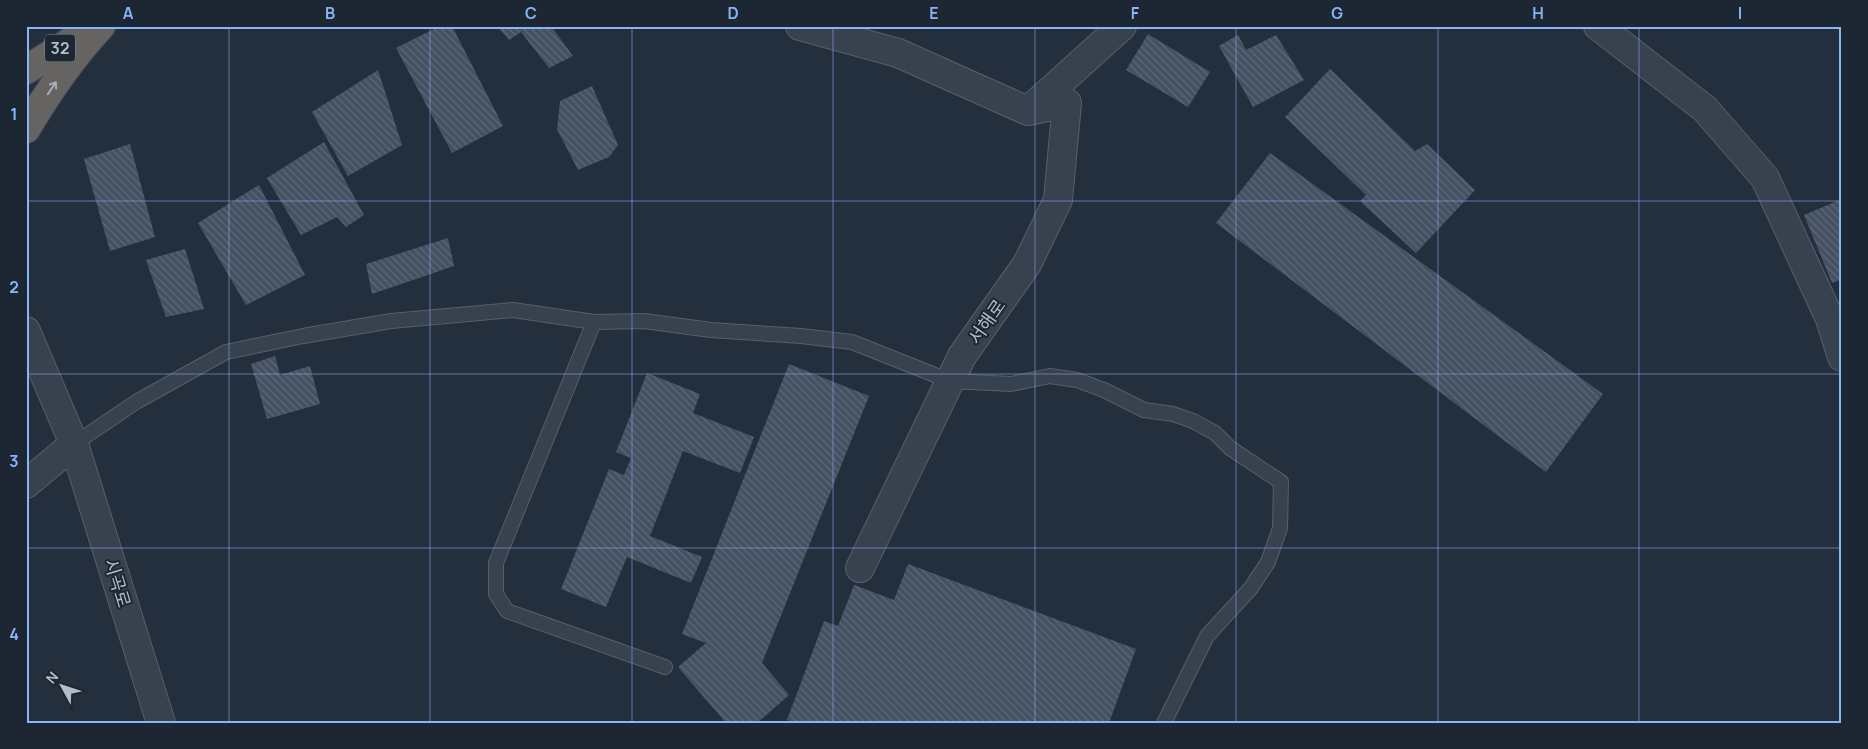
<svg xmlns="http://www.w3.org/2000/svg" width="1868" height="749" font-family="Manrope,'Noto Sans KR',sans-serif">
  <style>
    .building { fill: url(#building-back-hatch) }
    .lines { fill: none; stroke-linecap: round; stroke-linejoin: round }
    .service-casing { stroke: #565f6c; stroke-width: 16 }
    .minor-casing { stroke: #565f6c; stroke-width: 30 }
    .trunk-casing { stroke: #434c59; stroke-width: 30 }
    .service { stroke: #38414e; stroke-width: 14 }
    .minor { stroke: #38414e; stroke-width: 28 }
    .trunk { stroke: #656462; stroke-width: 28 }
    .oneway { stroke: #a8afba }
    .grid { fill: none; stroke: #8ab4f8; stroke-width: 1; stroke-opacity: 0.55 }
    .labels { text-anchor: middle; stroke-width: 4; stroke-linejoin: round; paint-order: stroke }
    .shield { fill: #1d2633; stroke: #878f9c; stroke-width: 1 }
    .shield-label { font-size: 16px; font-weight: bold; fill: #b4bcc9 }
    .street-label { font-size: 18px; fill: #b4bcc9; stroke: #1d2633 }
    .neatline { fill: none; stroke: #8ab4f8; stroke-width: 2 }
    .grid-label { font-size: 16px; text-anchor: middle; font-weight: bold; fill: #8ab4f8 }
  </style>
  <defs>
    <pattern id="building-back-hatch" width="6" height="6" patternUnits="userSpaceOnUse" patternTransform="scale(1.25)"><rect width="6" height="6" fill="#455162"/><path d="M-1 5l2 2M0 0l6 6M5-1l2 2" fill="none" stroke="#5d6877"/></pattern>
  </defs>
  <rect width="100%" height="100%" fill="#242f3e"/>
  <g class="building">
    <polygon points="440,26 452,26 503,126 452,153 396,48"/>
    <polygon points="497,26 551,26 573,56 549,68 521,32 509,40"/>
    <polygon points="1148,34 1210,72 1188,107 1126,70"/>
    <polygon points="1238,35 1246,50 1276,35 1304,80 1253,107 1219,46"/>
    <polygon points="1330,69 1415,151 1427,144 1475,190 1416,253 1360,201 1366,195 1285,117"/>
    <polygon points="378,70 402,145 348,176 312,112"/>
    <polygon points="592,86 618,145 609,157 578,170 557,129 560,101"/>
    <polygon points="324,142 364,215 346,227 337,217 301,235 267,178"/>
    <polygon points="130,144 155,237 110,251 84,159"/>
    <polygon points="1270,153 1603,394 1546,472 1216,223"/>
    <polygon points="259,185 305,275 246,305 198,223"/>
    <polygon points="1842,199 1842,279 1832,283 1804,215"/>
    <polygon points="448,238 454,266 372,294 366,264"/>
    <polygon points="185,249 204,309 166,317 146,260"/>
    <polygon points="275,356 280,375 310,366 320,404 267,419 251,364"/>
    <polygon points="789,364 869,396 762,663 789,695 757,723 726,723 678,667 706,643 682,634"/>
    <polygon points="647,373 700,394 693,413 754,437 740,473 683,451 650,536 702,557 691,583 627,557 606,607 561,589 609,469 624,475 631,458 616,452"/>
    <polygon points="908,564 1136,649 1109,723 796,723 787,720 824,621 838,626 854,585 894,600"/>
  </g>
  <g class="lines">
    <defs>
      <g id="service">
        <polyline points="594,322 496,563 496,594 507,611 665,667"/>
        <polyline points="74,444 136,402 226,352 303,336 391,321 513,310 594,322 644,321 711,330 801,336 852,342 950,381 1011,384 1050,376 1077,380 1104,390 1144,410 1173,414 1193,421 1215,433 1230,448 1281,482 1280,528 1268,562 1251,588 1207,636 1164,723"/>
      </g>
      <g id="minor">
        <polyline points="800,26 898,53 1028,111 1067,103 1058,200 1027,264 962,356 860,568"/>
        <polyline points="1598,26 1705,109 1765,178 1830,319 1842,357"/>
        <polyline points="1029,110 1122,26"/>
        <polyline points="26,331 74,444 161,723"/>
        <polyline points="26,484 74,444"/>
      </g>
      <g id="trunk">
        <polyline points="26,70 84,33"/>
        <path d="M26,129C48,92 72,57 101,26"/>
      </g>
    </defs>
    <use href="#service" class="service-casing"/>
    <use href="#minor" class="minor-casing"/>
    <use href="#trunk" class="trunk-casing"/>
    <use href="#service" class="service"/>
    <use href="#minor" class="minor"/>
    <use href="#trunk" class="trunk"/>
  </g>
  <defs><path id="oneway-shaft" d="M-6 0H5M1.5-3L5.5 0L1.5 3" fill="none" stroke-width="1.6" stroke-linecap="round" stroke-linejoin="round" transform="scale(1.25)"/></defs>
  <use class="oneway" href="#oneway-shaft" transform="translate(52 88) rotate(-56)"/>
  <path class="grid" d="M229,26V723M430,26V723M632,26V723M833,26V723M1035,26V723M1236,26V723M1438,26V723M1639,26V723M26,201H1842M26,374H1842M26,548H1842"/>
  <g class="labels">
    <rect class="shield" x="45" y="34.5" width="30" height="27" rx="4"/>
    <g class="shield-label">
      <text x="60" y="54">32</text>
    </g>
    <g class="street-label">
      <text transform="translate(987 322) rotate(-55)" y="6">서해로</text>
      <text transform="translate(117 583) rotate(73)" y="6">시곡로</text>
    </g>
  </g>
  <rect width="1868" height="749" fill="none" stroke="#1d2633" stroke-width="55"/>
  <g transform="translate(62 686) rotate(310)" stroke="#1d2633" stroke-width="4" paint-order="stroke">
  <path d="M0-4L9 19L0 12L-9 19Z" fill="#b4bcc9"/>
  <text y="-8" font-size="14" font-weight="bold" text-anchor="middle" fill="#b4bcc9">N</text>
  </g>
  <rect x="28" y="28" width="1812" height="694" class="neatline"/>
  <g class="grid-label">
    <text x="128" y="19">A</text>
    <text x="330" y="19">B</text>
    <text x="531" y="19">C</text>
    <text x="733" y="19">D</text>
    <text x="934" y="19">E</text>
    <text x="1135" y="19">F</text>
    <text x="1337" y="19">G</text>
    <text x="1538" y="19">H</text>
    <text x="1740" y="19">I</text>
    <text x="14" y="120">1</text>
    <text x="14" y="293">2</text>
    <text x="14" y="467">3</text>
    <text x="14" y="640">4</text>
  </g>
</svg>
